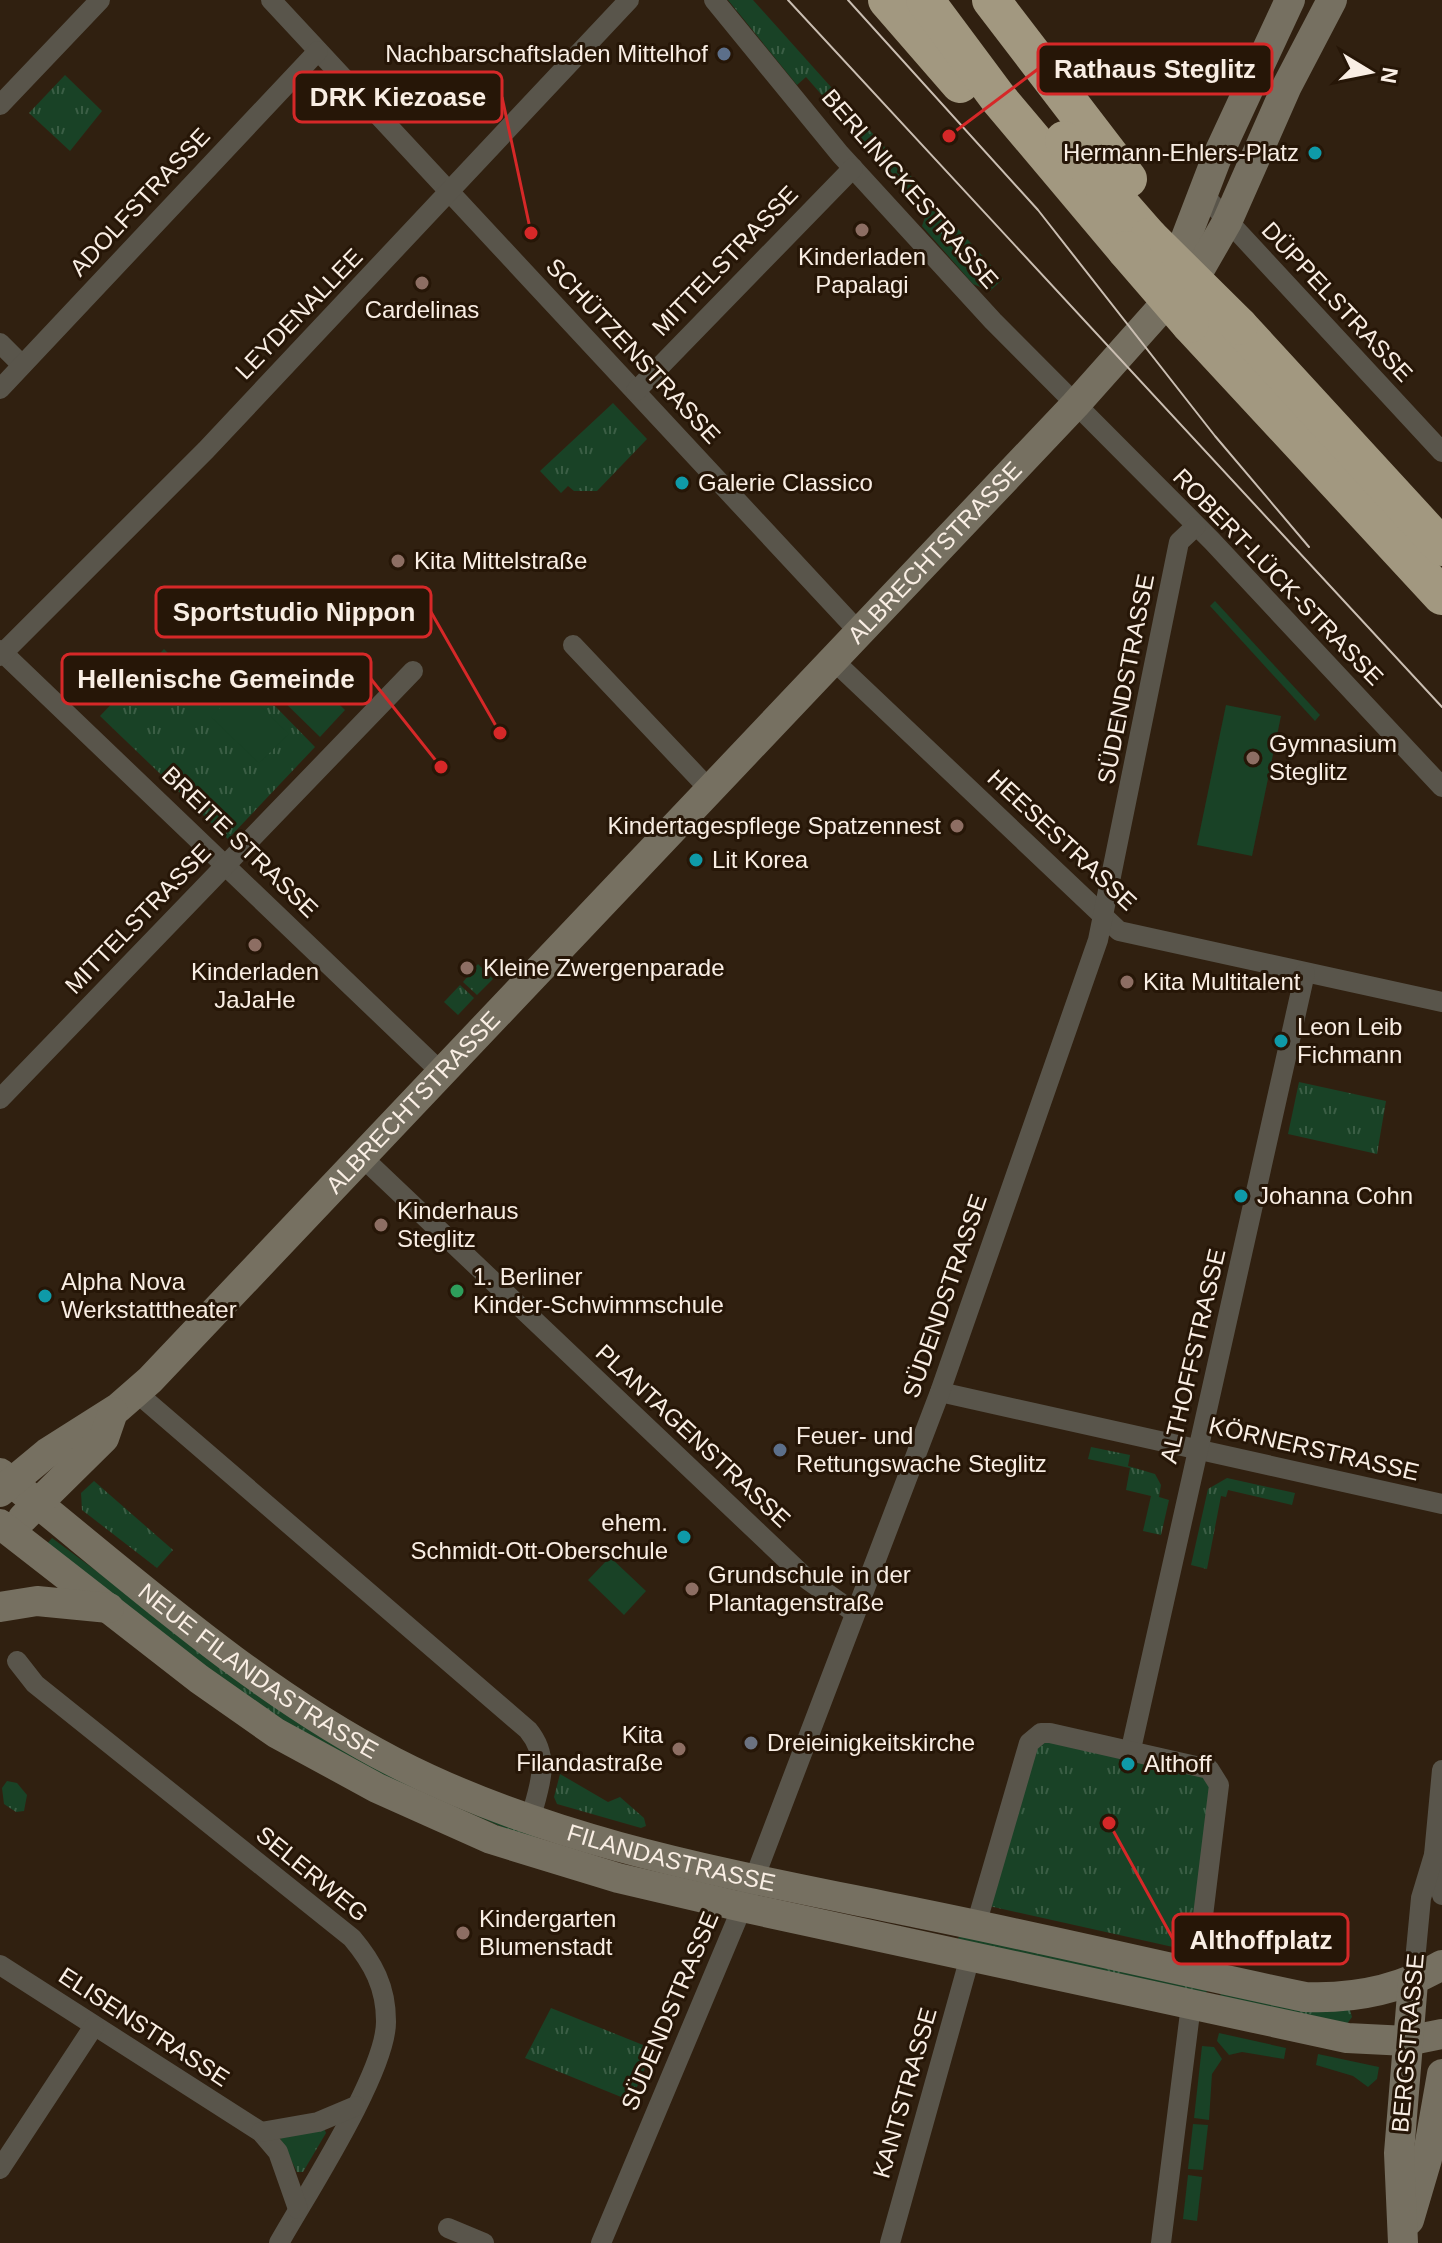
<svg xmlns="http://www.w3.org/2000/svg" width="1442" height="2243" font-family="Helvetica,sans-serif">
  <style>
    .grass { fill: url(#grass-tufts) }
    .garden { fill: #194226 }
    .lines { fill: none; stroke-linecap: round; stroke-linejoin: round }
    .street { stroke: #59554b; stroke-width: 20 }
    .secondary { stroke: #767061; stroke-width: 30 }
    .highway { stroke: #a29880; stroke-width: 38 }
    .tram { stroke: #cabeb2; stroke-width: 2 }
    .highway-bridge { stroke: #a29880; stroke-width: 38 }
    .service-dot { fill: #5c6f8a; stroke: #261607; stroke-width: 3 }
    .culture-dot { fill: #0f9aa8; stroke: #261607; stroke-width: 3 }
    .education-dot { fill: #8d6e63; stroke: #261607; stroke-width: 3 }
    .leisure-dot { fill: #2e9e5b; stroke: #261607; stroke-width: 3 }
    .worship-dot { fill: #6b7280; stroke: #261607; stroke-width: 3 }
    .labels { text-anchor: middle; stroke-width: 6; stroke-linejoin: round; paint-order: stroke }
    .poi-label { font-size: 24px; fill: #f9eee4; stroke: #261607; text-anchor: start }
    .street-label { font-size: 24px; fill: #f9eee4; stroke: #261607 }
    .leader { fill: none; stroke: #d62828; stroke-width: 3 }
    .callout-dot { fill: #d62828; stroke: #261607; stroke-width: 3 }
    .callout { fill: #261607; stroke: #d62828; stroke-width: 3 }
    .callout-label { font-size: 26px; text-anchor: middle; font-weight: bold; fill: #f9eee4 }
  </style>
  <defs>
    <pattern id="grass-tufts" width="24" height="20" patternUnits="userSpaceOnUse" patternTransform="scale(2)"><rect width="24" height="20" fill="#194226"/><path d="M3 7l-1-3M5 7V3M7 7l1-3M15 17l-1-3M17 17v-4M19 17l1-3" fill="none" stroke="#3b5e45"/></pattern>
  </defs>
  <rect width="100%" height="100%" fill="#302010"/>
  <g class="grass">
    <polygon points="728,0 753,0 1003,279 990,291 973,284 922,226 926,214 806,77 797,85"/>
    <polygon points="65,75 102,111 70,151 29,113"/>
    <polygon points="613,403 647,439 597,491 574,491 568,486 561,493 540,471"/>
    <polygon points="164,649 207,692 236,666 315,747 228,839 100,716"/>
    <polygon points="478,964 493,979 477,995 463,982"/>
    <polygon points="460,985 474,998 458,1015 444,1002"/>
    <polygon points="1299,1082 1386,1101 1377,1154 1288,1134"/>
    <polygon points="1091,1447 1130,1455 1128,1466 1155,1474 1161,1485 1159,1497 1169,1500 1161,1535 1143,1531 1151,1496 1126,1490 1130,1468 1088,1459"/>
    <polygon points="1227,1478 1295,1493 1292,1505 1228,1490 1226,1497 1221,1496 1207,1569 1191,1565 1208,1489"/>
    <polygon points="94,1481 173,1550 157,1568 82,1510 81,1493"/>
    <polygon points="52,1538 106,1578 539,1832 536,1842 342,1757 245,1697 46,1545"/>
    <polygon points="1040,1739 1201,1772 1211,1789 1191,1951 989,1906"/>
    <polygon points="560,1774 608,1802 620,1797 644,1818 646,1826 641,1828 557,1804 554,1797"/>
    <polygon points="7,1781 17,1783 27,1795 24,1811 16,1812 4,1804 2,1788"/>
    <polygon points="960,1934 1207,1990 1206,1994 958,1939"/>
    <polygon points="1221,1992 1350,2010 1352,2017 1347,2024 1220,1997"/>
    <polygon points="551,2008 653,2049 643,2065 645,2068 631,2101 525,2058"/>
    <polygon points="324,2128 326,2133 303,2172 297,2172 280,2138"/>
  </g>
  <g class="garden">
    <polygon points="1215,601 1320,715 1315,721 1210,606"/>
    <polygon points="302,668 345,710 320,737 277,695"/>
    <polygon points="241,687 289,734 259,763 211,717"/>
    <polygon points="1226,705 1281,716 1252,856 1197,845"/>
    <polygon points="610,1557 646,1591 624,1615 588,1580"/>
    <polygon points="1219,2033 1286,2048 1284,2059 1242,2052 1229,2055 1217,2041"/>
    <polygon points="1202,2046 1214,2047 1222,2059 1212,2074 1209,2120 1194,2118"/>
    <polygon points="1318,2054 1379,2067 1377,2079 1368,2087 1353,2076 1316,2065"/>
    <polygon points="1193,2124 1208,2125 1203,2170 1188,2169"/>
    <polygon points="1188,2175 1202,2177 1197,2221 1183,2219"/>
  </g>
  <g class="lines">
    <g class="street">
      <polyline points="271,0 859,632"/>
      <polyline points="714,0 840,154 993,321 1212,541 1442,787"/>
      <polyline points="0,105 100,0"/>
      <polyline points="1202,193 1442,452"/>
      <polyline points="0,343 22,365"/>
      <polyline points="0,389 318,51"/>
      <polyline points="636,391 853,168"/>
      <polyline points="573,645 710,790"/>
      <polyline points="0,650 442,1073"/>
      <polyline points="0,656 206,450 629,0"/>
      <polyline points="833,660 1119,931 1442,1002"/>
      <polyline points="0,1099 413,671"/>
      <polyline points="362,1157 808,1580 855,1613"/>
      <polyline points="940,1392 1442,1504"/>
      <path d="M137,1393L528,1730C552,1759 539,1787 530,1820"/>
      <path d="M17,1661L35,1684L352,1938C373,1963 386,1987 386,2021C387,2071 306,2195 279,2243"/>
      <polyline points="1131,1749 1305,973"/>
      <polyline points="1434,1855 1442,1895"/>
      <polyline points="976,1925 1029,1743 1041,1733 1050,1733 1209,1769 1219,1785 1196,1973"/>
      <polyline points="0,1965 261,2132 278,2152 298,2209"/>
      <polyline points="1413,1982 1421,1898 1434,1855 1442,1770"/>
      <polyline points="261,2132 318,2122 356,2106"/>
      <polyline points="0,2169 94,2026"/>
      <polyline points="448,2228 484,2243"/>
      <polyline points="601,2243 754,1879 940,1392 1098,940 1179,542 1196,526"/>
      <polyline points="890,2243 970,1957"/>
      <polyline points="1161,2243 1191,2005"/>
    </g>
    <g class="secondary">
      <polyline points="1169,282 1217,157 1290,0"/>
      <path id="s1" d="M0,1473C127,1574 249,1687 394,1762C557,1846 740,1876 918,1913C1047,1939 1176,1970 1305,1997C1354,1999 1400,1990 1442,1965"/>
      <path id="s2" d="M0,1492L47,1453L118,1408L150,1380L1075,405L1157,313L1193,281L1227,222L1287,86L1332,0"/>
      <polyline points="23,1518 104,1438 113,1412"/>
      <polyline points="0,1524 199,1679 276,1733 377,1788 491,1839 618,1878 742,1907 1347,2038 1407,2041 1442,2034"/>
      <polyline points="0,1607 37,1601 109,1608"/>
      <polyline points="1409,2220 1427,2159 1442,2074"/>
      <polyline points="1403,2243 1399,2153 1413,1982"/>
    </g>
    <g class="highway">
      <polyline points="887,0 960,84"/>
      <polyline points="925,0 998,98 1126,250"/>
      <polyline points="991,0 1128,179"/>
      <polyline points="1064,140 1149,237"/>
      <polyline points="1190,324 1442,596"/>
      <polyline points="1239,326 1442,547"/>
    </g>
    <g class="tram">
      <polyline points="788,0 1442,707"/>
      <polyline points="848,0 1038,210 1215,436 1309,547"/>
    </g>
    <g class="highway-bridge">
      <polyline points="1149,237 1239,326"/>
      <polyline points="1126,250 1190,324"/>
    </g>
  </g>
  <g class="service-dot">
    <circle cx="724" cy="54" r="8"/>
    <circle cx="780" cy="1450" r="8"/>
  </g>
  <g class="culture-dot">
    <circle cx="1315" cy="153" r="8"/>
    <circle cx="682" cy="483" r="8"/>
    <circle cx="696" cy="860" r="8"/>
    <circle cx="1281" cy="1041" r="8"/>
    <circle cx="1241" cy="1196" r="8"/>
    <circle cx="45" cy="1296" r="8"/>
    <circle cx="684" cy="1537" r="8"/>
    <circle cx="1128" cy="1764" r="8"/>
  </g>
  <g class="education-dot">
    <circle cx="862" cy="230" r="8"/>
    <circle cx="422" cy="283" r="8"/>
    <circle cx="398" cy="561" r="8"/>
    <circle cx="1253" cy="758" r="8"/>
    <circle cx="957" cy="826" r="8"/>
    <circle cx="255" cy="945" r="8"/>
    <circle cx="467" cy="968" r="8"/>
    <circle cx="1127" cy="982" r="8"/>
    <circle cx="381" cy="1225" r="8"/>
    <circle cx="692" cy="1589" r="8"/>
    <circle cx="679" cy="1749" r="8"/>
    <circle cx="463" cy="1933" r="8"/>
  </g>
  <circle class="leisure-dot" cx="457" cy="1291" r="8"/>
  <circle class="worship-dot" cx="751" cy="1743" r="8"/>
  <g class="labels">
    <g class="poi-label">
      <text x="708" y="62" text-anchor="end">Nachbarschaftsladen Mittelhof</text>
      <text x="1299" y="161" text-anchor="end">Hermann-Ehlers-Platz</text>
      <text x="862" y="265" text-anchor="middle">Kinderladen<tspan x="862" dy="28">Papalagi</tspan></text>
      <text x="422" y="318" text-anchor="middle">Cardelinas</text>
      <text x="698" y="491">Galerie Classico</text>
      <text x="414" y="569">Kita Mittelstraße</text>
      <text x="1269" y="752">Gymnasium<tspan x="1269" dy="28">Steglitz</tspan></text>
      <text x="941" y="834" text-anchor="end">Kindertagespflege Spatzennest</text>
      <text x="712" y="868">Lit Korea</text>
      <text x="483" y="976">Kleine Zwergenparade</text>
      <text x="255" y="980" text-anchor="middle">Kinderladen<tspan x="255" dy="28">JaJaHe</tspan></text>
      <text x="1143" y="990">Kita Multitalent</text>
      <text x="1297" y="1035">Leon Leib<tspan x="1297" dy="28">Fichmann</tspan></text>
      <text x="1257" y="1204">Johanna Cohn</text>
      <text x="397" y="1219">Kinderhaus<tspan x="397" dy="28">Steglitz</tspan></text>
      <text x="473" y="1285">1. Berliner<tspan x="473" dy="28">Kinder-Schwimmschule</tspan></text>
      <text x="61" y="1290">Alpha Nova<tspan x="61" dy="28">Werkstatttheater</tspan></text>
      <text x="796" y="1444">Feuer- und<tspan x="796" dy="28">Rettungswache Steglitz</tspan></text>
      <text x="668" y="1531" text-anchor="end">ehem.<tspan x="668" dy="28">Schmidt-Ott-Oberschule</tspan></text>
      <text x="708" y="1583">Grundschule in der<tspan x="708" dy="28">Plantagenstraße</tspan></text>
      <text x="663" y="1743" text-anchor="end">Kita<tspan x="663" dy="28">Filandastraße</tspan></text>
      <text x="767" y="1751">Dreieinigkeitskirche</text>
      <text x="1144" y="1772">Althoff</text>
      <text x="479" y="1927">Kindergarten<tspan x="479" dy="28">Blumenstadt</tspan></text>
    </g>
    <g class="street-label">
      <text transform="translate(910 189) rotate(49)" y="8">BERLINICKESTRASSE</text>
      <text transform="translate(140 202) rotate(-47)" y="8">ADOLFSTRASSE</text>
      <text transform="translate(725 261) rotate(-46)" y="8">MITTELSTRASSE</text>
      <text transform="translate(1337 302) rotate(47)" y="8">DÜPPELSTRASSE</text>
      <text transform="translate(299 314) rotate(-46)" y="8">LEYDENALLEE</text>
      <text transform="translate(633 351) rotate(47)" y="8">SCHÜTZENSTRASSE</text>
      <text dy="8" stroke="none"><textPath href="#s2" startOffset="1328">ALBRECHTSTRASSE</textPath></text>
      <text transform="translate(1278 577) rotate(46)" y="8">ROBERT-LÜCK-STRASSE</text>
      <text transform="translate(1126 679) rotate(-79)" y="8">SÜDENDSTRASSE</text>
      <text transform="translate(1062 840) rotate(43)" y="8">HEESESTRASSE</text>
      <text transform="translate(240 842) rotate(44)" y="8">BREITE STRASSE</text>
      <text transform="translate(138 919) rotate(-46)" y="8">MITTELSTRASSE</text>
      <text dy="8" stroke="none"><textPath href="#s2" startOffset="570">ALBRECHTSTRASSE</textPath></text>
      <text transform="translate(945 1296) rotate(-71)" y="8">SÜDENDSTRASSE</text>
      <text transform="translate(1193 1356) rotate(-77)" y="8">ALTHOFFSTRASSE</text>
      <text transform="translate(693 1436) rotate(43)" y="8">PLANTAGENSTRASSE</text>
      <text transform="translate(1314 1449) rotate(13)" y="8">KÖRNERSTRASSE</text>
      <text dy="8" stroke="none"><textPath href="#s1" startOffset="326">NEUE FILANDASTRASSE</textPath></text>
      <text dy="8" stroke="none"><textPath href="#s1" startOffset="784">FILANDASTRASSE</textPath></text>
      <text transform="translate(312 1874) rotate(39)" y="8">SELERWEG</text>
      <text transform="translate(670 2011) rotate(-67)" y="8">SÜDENDSTRASSE</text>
      <text transform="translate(144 2027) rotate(33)" y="8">ELISENSTRASSE</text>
      <text transform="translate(1408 2043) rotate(-85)" y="8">BERGSTRASSE</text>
      <text transform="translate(905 2093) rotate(-74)" y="8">KANTSTRASSE</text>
    </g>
  </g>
  <path class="leader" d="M949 136L1038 69M531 233L502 97M500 733L431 612M441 767L371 679M1109 1823L1173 1939"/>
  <g class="callout-dot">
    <circle cx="949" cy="136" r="8"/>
    <circle cx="531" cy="233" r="8"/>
    <circle cx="500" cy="733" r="8"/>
    <circle cx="441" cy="767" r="8"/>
    <circle cx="1109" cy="1823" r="8"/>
  </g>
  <g class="callout">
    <rect x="1038" y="44" width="234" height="50" rx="8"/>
    <rect x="294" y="72" width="208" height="50" rx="8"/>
    <rect x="156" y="587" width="275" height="50" rx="8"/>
    <rect x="62" y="654" width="309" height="50" rx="8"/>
    <rect x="1173" y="1914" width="175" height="50" rx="8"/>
  </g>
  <g class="callout-label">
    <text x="1155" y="78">Rathaus Steglitz</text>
    <text x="398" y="106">DRK Kiezoase</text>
    <text x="294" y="621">Sportstudio Nippon</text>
    <text x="216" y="688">Hellenische Gemeinde</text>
    <text x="1261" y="1949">Althoffplatz</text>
  </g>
  <g transform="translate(1370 72) rotate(100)" stroke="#261607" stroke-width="6" paint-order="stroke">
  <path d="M0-6L14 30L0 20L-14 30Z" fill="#f9eee4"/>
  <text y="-12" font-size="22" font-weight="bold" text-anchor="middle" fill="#f9eee4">N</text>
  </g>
</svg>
